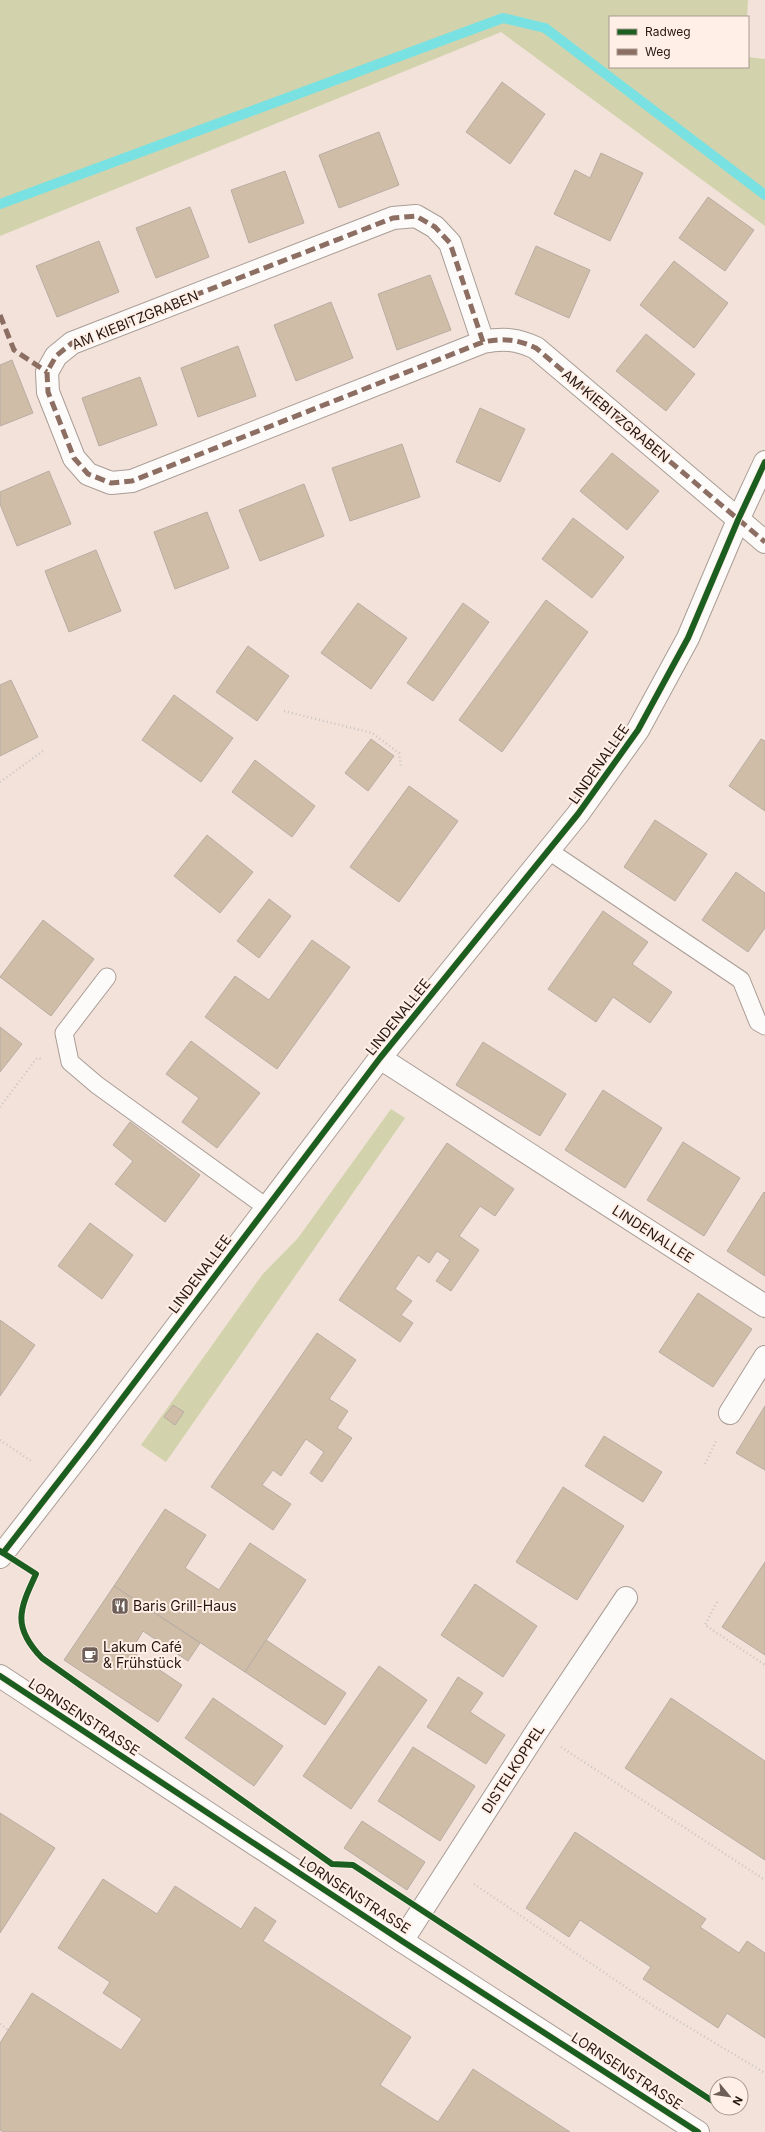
<svg xmlns="http://www.w3.org/2000/svg" width="765" height="2132" font-family="Inter,sans-serif">
  <style>
    .green { fill: #d2d3ac }
    .lines { fill: none; stroke-linecap: round; stroke-linejoin: round }
    .stream { stroke: #7ae1e2; stroke-width: 10 }
    .building { fill: #cfbda8; stroke: #b8ada3 }
    .service-casing { stroke: #a99d96; stroke-width: 19 }
    .minor-casing { stroke: #a99d96; stroke-width: 24 }
    .tertiary-casing { stroke: #a99d96; stroke-width: 24 }
    .path { stroke: #cbc5c3; stroke-width: 2.5; stroke-dasharray: 1 3; stroke-linecap: butt }
    .service { stroke: #fdfbf9; stroke-width: 17 }
    .minor { stroke: #fdfbf9; stroke-width: 22 }
    .tertiary { stroke: #fdfbf9; stroke-width: 22 }
    .quiet { stroke: #8d6e63; stroke-width: 5; stroke-dasharray: 10 5; stroke-linecap: butt }
    .cycleway-casing { stroke: #ffefe7; stroke-width: 8 }
    .cycleway { stroke: #1b5e20; stroke-width: 6 }
    .labels { text-anchor: middle; stroke-width: 4; stroke-linejoin: round; paint-order: stroke }
    .street-label { font-size: 14px; fill: #251811; stroke: #ffefe7 }
    .poi-label { font-size: 14px; fill: #251811; stroke: #ffefe7; text-anchor: start }
  </style>
  <rect width="100%" height="100%" fill="#f2e2da"/>
  <g class="green">
    <polygon points="0,0 748,0 747,17 610,17 610,67 748,67 748,57 765,59 765,226 501,32 0,236"/>
    <polygon points="391,1109 405,1118 166,1462 141,1445 262,1275 298,1238"/>
  </g>
  <g class="lines">
    <polyline class="stream" points="0,204 503,18 545,28 765,195"/>
  </g>
  <g class="building">
    <polygon points="502,82 545,114 510,164 466,132"/>
    <polygon points="379,132 399,185 339,208 319,155"/>
    <polygon points="601,153 643,173 610,241 554,214 575,170 590,178"/>
    <polygon points="285,171 304,223 249,243 231,190"/>
    <polygon points="708,197 754,230 725,271 679,238"/>
    <polygon points="190,207 209,257 156,278 136,228"/>
    <polygon points="99,241 119,292 57,317 36,266"/>
    <polygon points="536,246 590,270 569,318 515,294"/>
    <polygon points="674,261 728,303 694,348 640,305"/>
    <polygon points="430,275 451,330 397,350 378,294"/>
    <polygon points="331,302 353,358 296,381 274,325"/>
    <polygon points="646,334 695,374 666,411 616,371"/>
    <polygon points="238,346 256,396 198,417 181,368"/>
    <polygon points="12,360 33,413 0,426 0,365"/>
    <polygon points="140,377 157,425 99,446 82,398"/>
    <polygon points="480,408 525,429 500,482 456,462"/>
    <polygon points="402,444 420,497 350,521 332,468"/>
    <polygon points="612,453 659,491 627,530 580,491"/>
    <polygon points="49,471 71,524 17,546 0,504 0,492"/>
    <polygon points="304,484 324,536 260,561 239,510"/>
    <polygon points="207,512 229,568 175,589 154,532"/>
    <polygon points="573,518 624,557 592,598 542,559"/>
    <polygon points="96,550 121,611 69,632 45,571"/>
    <polygon points="546,600 588,632 502,752 459,720"/>
    <polygon points="358,603 407,638 371,689 321,653"/>
    <polygon points="463,603 489,622 433,701 407,683"/>
    <polygon points="248,646 289,676 257,721 216,692"/>
    <polygon points="11,680 38,737 0,756 0,685"/>
    <polygon points="174,695 233,738 201,782 142,740"/>
    <polygon points="371,739 394,756 368,791 345,773"/>
    <polygon points="761,739 765,741 765,811 729,786"/>
    <polygon points="255,760 315,806 292,837 232,792"/>
    <polygon points="409,786 458,821 399,902 350,867"/>
    <polygon points="655,820 707,854 675,901 624,867"/>
    <polygon points="207,835 253,872 220,913 174,876"/>
    <polygon points="736,872 765,893 765,928 748,952 702,920"/>
    <polygon points="269,899 291,916 259,958 237,941"/>
    <polygon points="603,911 648,942 632,964 672,992 650,1023 613,997 596,1022 548,989"/>
    <polygon points="43,920 94,959 51,1016 0,977"/>
    <polygon points="312,940 350,967 277,1069 205,1017 235,976 269,1000"/>
    <polygon points="0,1027 22,1044 0,1072"/>
    <polygon points="191,1041 260,1093 217,1148 182,1122 199,1098 166,1074"/>
    <polygon points="483,1042 566,1094 540,1136 456,1085"/>
    <polygon points="603,1090 662,1128 625,1188 565,1150"/>
    <polygon points="130,1122 200,1175 165,1222 115,1184 133,1161 113,1145"/>
    <polygon points="683,1142 740,1178 704,1236 647,1200"/>
    <polygon points="447,1143 514,1189 495,1216 480,1206 459,1236 479,1250 451,1291 436,1281 450,1260 437,1251 429,1263 418,1255 395,1289 412,1301 401,1315 413,1323 400,1342 339,1300"/>
    <polygon points="764,1192 765,1193 765,1276 727,1251"/>
    <polygon points="90,1223 133,1255 102,1299 58,1266"/>
    <polygon points="698,1293 752,1329 713,1387 659,1352"/>
    <polygon points="0,1320 35,1345 0,1396"/>
    <polygon points="317,1333 356,1360 329,1399 348,1411 337,1428 352,1438 322,1482 310,1473 324,1452 306,1439 281,1476 273,1470 262,1485 291,1504 273,1530 211,1487"/>
    <polygon points="173,1405 184,1412 175,1425 164,1417"/>
    <polygon points="765,1406 765,1470 736,1453"/>
    <polygon points="604,1436 662,1472 643,1502 585,1466"/>
    <polygon points="563,1487 624,1526 577,1600 516,1562"/>
    <polygon points="165,1509 206,1535 185,1568 219,1590 250,1543 306,1580 245,1672 114,1586"/>
    <polygon points="765,1562 765,1655 722,1627"/>
    <polygon points="475,1584 537,1626 503,1677 441,1635"/>
    <polygon points="114,1586 200,1643 188,1661 143,1631 131,1651 182,1685 158,1722 64,1660"/>
    <polygon points="266,1640 346,1693 325,1725 245,1672"/>
    <polygon points="379,1666 427,1700 351,1809 303,1776"/>
    <polygon points="458,1677 483,1693 470,1712 505,1735 486,1764 427,1727"/>
    <polygon points="213,1698 283,1746 254,1786 185,1738"/>
    <polygon points="671,1698 765,1761 765,1860 625,1768"/>
    <polygon points="413,1747 475,1786 440,1841 378,1801"/>
    <polygon points="0,1813 55,1848 0,1933"/>
    <polygon points="362,1821 425,1862 407,1890 344,1848"/>
    <polygon points="575,1832 706,1919 700,1927 739,1953 747,1941 765,1953 765,2038 727,2013 718,2028 643,1979 651,1967 580,1920 569,1937 526,1908"/>
    <polygon points="103,1879 157,1914 175,1886 241,1929 255,1907 276,1921 263,1941 411,2037 380,2085 438,2122 473,2069 570,2132 3,2132 0,2130 0,2043 32,1993 121,2050 142,2019 103,1993 110,1982 58,1948"/>
  </g>
  <g class="lines">
    <defs>
      <g id="service">
        <polyline points="549,851 741,980 758,1022 765,1026"/>
        <polyline points="107,977 64,1033 70,1062 97,1085 266,1207"/>
      </g>
      <g id="minor">
        <path d="M483,342L450,243L435,227L416,216L393,218L72,343L56,356L47,372L48,392L74,458L88,474L111,483L132,481L483,342C503,338 517,339 536,348L765,542"/>
        <polyline points="380,1058 765,1306"/>
        <polyline points="730,1413 765,1357"/>
        <polyline points="0,1557 87,1445 380,1058 578,814 638,730 688,638 738,520 765,462"/>
        <polyline points="402,1941 537,1731 626,1598"/>
      </g>
      <polyline id="tertiary" points="0,1676 402,1941 698,2132"/>
    </defs>
    <use href="#service" class="service-casing"/>
    <use href="#minor" class="minor-casing"/>
    <use href="#tertiary" class="tertiary-casing"/>
    <g class="path">
      <polyline points="284,711 372,733 399,753 401,767"/>
      <polyline points="0,782 43,751"/>
      <polyline points="0,1107 37,1058 42,1059"/>
      <polyline points="0,1440 31,1461"/>
      <polyline points="705,1464 717,1439"/>
      <polyline points="717,1602 705,1625 765,1665"/>
      <polyline points="561,1747 765,1880"/>
      <polyline points="474,1884 655,2007 765,2073"/>
      <polyline points="0,2024 8,2030"/>
    </g>
    <use href="#service" class="service"/>
    <use href="#minor" class="minor"/>
    <use href="#tertiary" class="tertiary"/>
    <g class="quiet">
      <polyline points="0,315 14,350 47,372"/>
      <path d="M483,342L450,243L435,227L416,216L393,218L72,343L56,356L47,372L48,392L74,458L88,474L111,483L132,481L483,342C503,338 517,339 536,348L765,542"/>
    </g>
    <defs>
      <g id="cycleway">
        <path d="M0,1551L36,1574C19,1610 12,1627 42,1658L332,1864L353,1865L717,2104"/>
        <polyline points="3,1553 87,1445 380,1058 578,814 638,730 688,638 738,520 765,462"/>
        <polyline points="0,1676 402,1941 698,2132"/>
      </g>
    </defs>
    <use href="#cycleway" class="cycleway-casing"/>
    <use href="#cycleway" class="cycleway"/>
  </g>
  <defs>
    <symbol id="restaurant-square" viewBox="-11 -11 22 22"><rect x="-9" y="-9" width="18" height="18" rx="4" fill="#6d5f57" stroke="#ffefe7"/><path d="M-5-6h1v4h1v-4h1v4h1v-4h1v5L-1.5 .5V6h-2V.5L-5-1ZM5-6V6H3V1.5H1.5Q1.5-4 5-6Z" fill="#fff"/></symbol>
    <symbol id="cafe-square" viewBox="-11 -11 22 22"><rect x="-9" y="-9" width="18" height="18" rx="4" fill="#6d5f57" stroke="#ffefe7"/><path d="M-5.5-4.5H6V0H3Q3 3.5 0 3.5H-2.5Q-5.5 3.5-5.5 0ZM3-3.2v2h1.7v-2ZM-6 4.5H4V6H-6Z" fill="#fff"/></symbol>
  </defs>
  <g fill-rule="evenodd">
    <use href="#restaurant-square" x="110" y="1596" width="20" height="20"/>
    <use href="#cafe-square" x="80" y="1645" width="20" height="20"/>
  </g>
  <g class="labels">
    <g class="street-label">
      <text transform="translate(135 320) rotate(-22)" y="5">AM KIEBITZGRABEN</text>
      <text transform="translate(616 416) rotate(40)" y="5">AM KIEBITZGRABEN</text>
      <text transform="translate(599 764) rotate(-55)" y="5">LINDENALLEE</text>
      <text transform="translate(398 1017) rotate(-51)" y="5">LINDENALLEE</text>
      <text transform="translate(653 1234) rotate(33)" y="5">LINDENALLEE</text>
      <text transform="translate(200 1274) rotate(-53)" y="5">LINDENALLEE</text>
      <text transform="translate(84 1717) rotate(33)" y="5">LORNSENSTRASSE</text>
      <text transform="translate(513 1769) rotate(-57)" y="5">DISTELKOPPEL</text>
      <text transform="translate(355 1895) rotate(33)" y="5">LORNSENSTRASSE</text>
      <text transform="translate(627 2071) rotate(33)" y="5">LORNSENSTRASSE</text>
    </g>
    <g class="poi-label">
      <text x="133" y="1611">Baris Grill-Haus</text>
      <text x="103" y="1652">Lakum Café<tspan x="103" dy="16">&amp; Frühstück</tspan></text>
    </g>
  </g>
  <rect x="609" y="16" width="140" height="52" fill="#ffefe7" stroke="#a89991"/>
  <rect x="617" y="29" width="20" height="6" fill="#1b5e20" stroke="#a89991"/>
  <text x="645" y="36" font-size="12" fill="#251811">Radweg</text>
  <rect x="617" y="49" width="20" height="6" fill="#8d6e63" stroke="#a89991"/>
  <text x="645" y="56" font-size="12" fill="#251811">Weg</text>
  <g transform="translate(729 2096) rotate(119)"><circle r="19" fill="#ffefe7" stroke="#a89991"/>
  <path d="M0-3L7 15L0 10L-7 15Z" fill="#6d5f57"/>
  <text y="-6" font-size="11" font-weight="bold" text-anchor="middle" fill="#251811">N</text>
  </g>
</svg>
